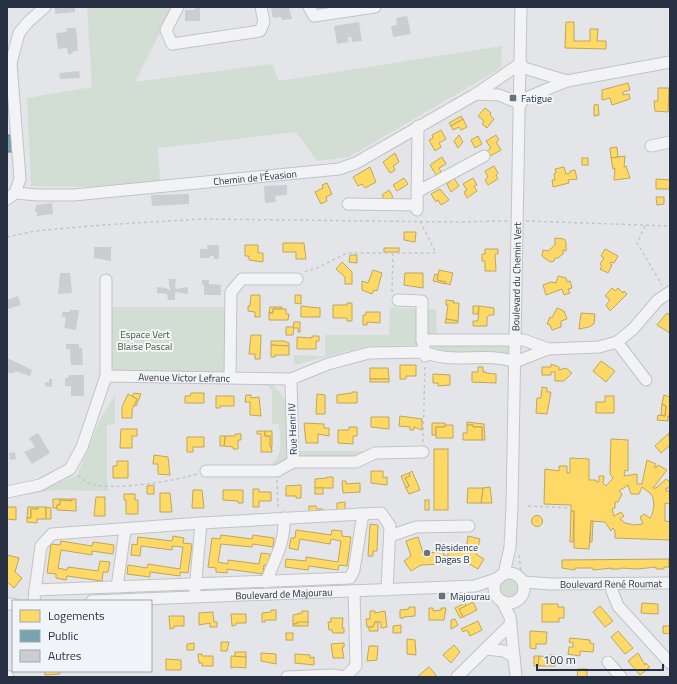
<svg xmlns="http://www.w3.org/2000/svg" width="677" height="684" font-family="'Titillium Web',sans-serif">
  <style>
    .green { fill: #d2ddd4 }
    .homes { fill: #ffd966; stroke: #bea65c; fill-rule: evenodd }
    .public { fill: #76a5af; stroke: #5f828f }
    .building { fill: #cccdd1 }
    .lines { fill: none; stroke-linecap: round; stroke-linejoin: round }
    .minor-casing { stroke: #c1c3c7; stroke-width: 13 }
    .path { stroke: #c4c6ca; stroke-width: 1.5; stroke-dasharray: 3 3; stroke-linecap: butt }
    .minor { stroke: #f3f3f5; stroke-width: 11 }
    .poi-dot { fill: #696f7e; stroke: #f1f4f8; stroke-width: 1.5 }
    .labels { text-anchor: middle; stroke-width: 4; stroke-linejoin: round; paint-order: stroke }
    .poi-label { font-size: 10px; fill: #283044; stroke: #f1f4f8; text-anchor: start }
    .street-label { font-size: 10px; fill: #283044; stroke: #f1f4f8 }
    .park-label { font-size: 10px; fill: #3a6134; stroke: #f1f4f8 }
  </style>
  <rect width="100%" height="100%" fill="#e3e5e9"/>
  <g class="green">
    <polygon points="87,7 173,7 135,82 272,64 279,81 502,46 501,68 349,157 317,161 296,132 158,148 160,181 98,187 31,186 27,98 92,87"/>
    <polygon points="112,307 226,307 225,371 111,374"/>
    <polygon points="390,307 417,309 417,345 369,346 294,365 294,355 325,356 325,335 389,335"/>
    <polygon points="426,309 436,309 437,335 426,337"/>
    <polygon points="432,344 507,345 510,349 510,357 434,353 432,349"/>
    <path d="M267,385L274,386C280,392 285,398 288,407C291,414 291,453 287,459C282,466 274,467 267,466C285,460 280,440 279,424H272V390Z"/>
    <polygon points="115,395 115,424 107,425 107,481 109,491 54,490 7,498 44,489 77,475 101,418"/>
    <polygon points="298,451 364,451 362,456 351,459 303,459 299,456"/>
    <circle cx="509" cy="588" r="9"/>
  </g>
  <g class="homes">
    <polygon points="566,22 574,22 574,41 590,41 590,29 598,29 597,41 606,41 606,49 565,48"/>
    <polygon points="628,83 630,90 623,92 623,95 629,94 630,99 612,105 610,98 602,100 602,90"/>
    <polygon points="658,88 669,88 668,112 655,111 654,101 658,101"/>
    <polygon points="598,104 599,115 594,116 594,105"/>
    <polygon points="485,108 491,113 490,115 494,119 487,128 482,124 484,121 478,116"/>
    <polygon points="461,116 463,119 451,126 449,123"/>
    <polygon points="463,119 467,127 461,130 459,127 453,130 451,126"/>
    <polygon points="441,130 446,139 439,143 441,147 435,151 429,140 433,138 432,135"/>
    <polygon points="459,135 463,142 458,148 454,141"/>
    <polygon points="496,135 499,140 496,142 501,150 490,156 487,151 491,148 486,141"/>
    <polygon points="478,136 482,144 475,148 471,140"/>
    <polygon points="617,147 618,157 611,158 610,148"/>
    <polygon points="395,153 399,162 393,166 395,170 390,173 383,162"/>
    <polygon points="625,156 624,167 626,166 630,178 614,180 615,168 613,169 611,158"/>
    <polygon points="442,157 446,164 439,168 441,172 436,175 430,165"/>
    <rect x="582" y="158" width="6" height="7"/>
    <polygon points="494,166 498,173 496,175 498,179 488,185 485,180 488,177 485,171"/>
    <polygon points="370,167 376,182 365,188 362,184 358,186 353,177"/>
    <polygon points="564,167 566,174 570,173 570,171 575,170 577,179 568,180 569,183 553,187 552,180 555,180 554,174 556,173 555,169"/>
    <polygon points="404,178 408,184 397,191 393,185"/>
    <polygon points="454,178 459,186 451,192 447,184"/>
    <polygon points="473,178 477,185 474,186 477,191 467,198 464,192 467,190 463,184"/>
    <polygon points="656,179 670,180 670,189 656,189"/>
    <polygon points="327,183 332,194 326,197 327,201 321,204 315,192 323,188 322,185"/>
    <polygon points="440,189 449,200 441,205 438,200 436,202 431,194"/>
    <polygon points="389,190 393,197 386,203 382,195"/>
    <polygon points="656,197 664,197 664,204 657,205"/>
    <polygon points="404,232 416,232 415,242 404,240"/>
    <polygon points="555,238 564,239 566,242 566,251 563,250 563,254 558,258 555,258 554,261 550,262 542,256 543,250 548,251 555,245"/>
    <polygon points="283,243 304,243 306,259 296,259 296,252 283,252"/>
    <polygon points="245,245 258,245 258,253 263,253 263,262 249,260 249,256 245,256"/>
    <rect x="384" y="248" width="15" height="4"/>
    <polygon points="485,249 498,249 498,254 495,254 496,271 485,271 485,261 482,261 482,254 485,254"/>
    <polygon points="605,249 618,256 614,263 611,262 610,264 612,265 608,273 600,269 602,266 600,264 604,258 601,256"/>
    <polygon points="350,255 357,255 357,263 349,262"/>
    <polygon points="342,262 352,272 352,284 345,284 345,277 336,269"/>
    <polygon points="373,270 382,273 377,291 374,290 372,294 362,290 362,281 368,283"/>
    <polygon points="439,270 453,273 450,285 437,280"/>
    <polygon points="405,273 423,273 423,288 404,285"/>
    <polygon points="435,274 438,275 437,280 446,282 446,284 433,281"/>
    <polygon points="558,276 566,278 567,282 570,281 572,288 568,289 570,293 564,295 562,289 546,295 543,285 551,282 556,283"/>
    <polygon points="612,288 615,291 618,288 623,293 624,291 627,294 610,311 606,305 610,300 605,296"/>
    <polygon points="251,295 260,295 260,317 255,317 255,312 248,311 248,306 250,306"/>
    <polygon points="295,295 301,295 301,304 295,303"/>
    <polygon points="446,300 454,301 453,303 459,303 458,321 446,319 448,305 446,305"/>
    <polygon points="347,303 352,303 352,321 347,321 347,318 333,318 333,305 347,305"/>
    <polygon points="301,306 320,308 320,317 301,317"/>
    <polygon points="473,306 479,306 478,314 473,314"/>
    <polygon points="479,306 494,308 494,315 489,315 487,318 487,326 473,326 473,321 478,321"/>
    <polygon points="270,307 282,307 282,309 273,309 273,313 269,313"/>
    <polygon points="557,308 564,311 567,319 561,321 561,327 552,330 550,325 547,324 550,317 552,318"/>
    <polygon points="273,309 286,309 286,314 289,314 288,320 269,320 269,313 273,313"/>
    <polygon points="366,312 380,312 380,323 367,322 367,325 363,325 363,315 366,315"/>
    <polygon points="581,313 595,314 594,324 589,327 579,329"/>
    <polygon points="667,313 670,316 670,333 657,325"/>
    <polygon points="446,319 458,321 458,323 445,323"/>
    <polygon points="294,322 300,322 300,332 298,332 298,328 293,328"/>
    <polygon points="286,327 294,327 293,335 286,335"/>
    <polygon points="251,335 261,335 260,359 255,359 255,354 249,354"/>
    <polygon points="312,336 319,336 319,341 316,341 316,349 297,349 297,337 312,338"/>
    <polygon points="271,341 284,341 289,343 289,346 271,345"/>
    <polygon points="271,345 289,346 289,355 275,355 275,357 271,357"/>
    <polygon points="601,361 615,371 606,382 593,371"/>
    <polygon points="551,364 559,367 559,370 566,368 572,373 564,381 555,381 555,372 551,372 551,375 542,375 542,367 551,367"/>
    <polygon points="400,365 416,365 416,376 406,376 406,379 400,379"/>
    <polygon points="478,367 483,367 483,372 486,372 486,373 496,374 496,383 472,382 472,372 478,372"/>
    <polygon points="370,368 388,368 389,379 370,379"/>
    <polygon points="433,374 450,375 450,385 438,386 438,383 433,383"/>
    <rect x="370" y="379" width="19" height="3"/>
    <polygon points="542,387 547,388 547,392 551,392 547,414 536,413 537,398 541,398"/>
    <polygon points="352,392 357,392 357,403 337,403 337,395 352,393"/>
    <polygon points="134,393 141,394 136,406 134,405 137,399 132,396"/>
    <polygon points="191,393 204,393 204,403 185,403 185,396 190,396"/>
    <polygon points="128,394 137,399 132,410 132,418 122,418 122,407"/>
    <polygon points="317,394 325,395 325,414 316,414"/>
    <polygon points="246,395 251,395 251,398 259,397 261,416 250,415 250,402 245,402"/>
    <polygon points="664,395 670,397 670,416 668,416 668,421 657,420 658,415 665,416 666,406 662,404"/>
    <polygon points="216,396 234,396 234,406 220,406 220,408 216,408"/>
    <polygon points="605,396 614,396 614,413 596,413 596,402 605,402"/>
    <polygon points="662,404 666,406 665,416 661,415"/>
    <polygon points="400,416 422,419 422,430 414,427 414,430 410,430 410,427 399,426"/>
    <polygon points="371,417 389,417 389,429 371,427"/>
    <polygon points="467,422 484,424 485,440 482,440 482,427 473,427 473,425 467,425"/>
    <polygon points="304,423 324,424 324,428 329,428 329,436 318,434 318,443 306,443"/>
    <polygon points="432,423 445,423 445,427 436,427 436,435 432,435"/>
    <polygon points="445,425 453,425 453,438 436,438 436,427 445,427"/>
    <polygon points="467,425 473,425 473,427 482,427 482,440 463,440 463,433 467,433"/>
    <polygon points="349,427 357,427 357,436 353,436 353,444 338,443 338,430 349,430"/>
    <polygon points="121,429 137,429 137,436 132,436 132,448 120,448"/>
    <polygon points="257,431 265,431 265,436 270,436 272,452 261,452 261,434 257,434"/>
    <polygon points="265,431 272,431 272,447 270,447 270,436 265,436"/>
    <polygon points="669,433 670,445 661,453 655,446"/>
    <polygon points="235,434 241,434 241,440 238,440 238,449 233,449 233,447 224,446 225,436 235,436"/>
    <polygon points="220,436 225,436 224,446 220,446"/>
    <polygon points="187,437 204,437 204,447 193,447 193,452 187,452"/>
    <path d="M611,439L628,440V471L625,470L624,476L637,474V484H642L647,460L656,464L654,467L656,468L658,465L667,470L653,488H656L666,479L670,482V488H666V491H670V504L665,503V521L670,522V540L615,538V531L613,528L611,531L605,522L591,521L589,549L574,548V511H571V505L544,504L545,469L559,471V466H567V473H570V458L589,459V480H596V482H599V476H604L603,483L606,486L613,478L610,474ZM628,485L631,494H639L642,487L650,493L653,497L654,506L652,515L650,518L644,514L640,517L643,524L634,525L625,523L620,519L624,516L621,512L614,516L612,509L615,508V502H618L622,494L619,491Z"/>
    <rect x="434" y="449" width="14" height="61"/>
    <polygon points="154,455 168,457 170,475 158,474 158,464 153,464"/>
    <polygon points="117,461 128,461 128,478 113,478 113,466 117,466"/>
    <polygon points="371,471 383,471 383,478 387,477 387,485 371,483"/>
    <polygon points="412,471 420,490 409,494 406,488 409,486 405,478 410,476 409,473"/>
    <polygon points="409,473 410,476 405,478 409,486 406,488 401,476"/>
    <polygon points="327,477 333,477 333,488 315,488 315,479 327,478"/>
    <polygon points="342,481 346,481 346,484 360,483 360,492 343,493"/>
    <polygon points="154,485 154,494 147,494 147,486"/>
    <polygon points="301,485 301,498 296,498 296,496 286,496 286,486"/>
    <polygon points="490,487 492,503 481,503 483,488"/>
    <rect x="315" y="488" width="8" height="6"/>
    <polygon points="468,488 483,488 481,503 467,503"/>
    <polygon points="253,489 259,489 259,492 271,492 271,501 259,501 259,507 253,507"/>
    <polygon points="193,490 202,490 204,508 192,508"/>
    <polygon points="223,490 243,490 243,503 238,503 238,501 223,500"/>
    <polygon points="160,493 170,493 172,512 160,512"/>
    <polygon points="124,494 135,494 135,500 138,500 138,514 126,514 126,500 124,500"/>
    <polygon points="96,497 105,497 105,516 94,516"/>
    <polygon points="53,499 72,499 72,501 60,500 60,505 57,505 57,508 53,508"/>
    <polygon points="72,499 76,499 76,511 57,510 57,505 60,505 60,500 72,501"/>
    <rect x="425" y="500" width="4" height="10"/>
    <polygon points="345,502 345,512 337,512 337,503"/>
    <polygon points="309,506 316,506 317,509 323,509 323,514 309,514"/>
    <polygon points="7,507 16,507 16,520 7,519"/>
    <polygon points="28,507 38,507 38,509 31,509 31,518 27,518"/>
    <polygon points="38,507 46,507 46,519 37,519 37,523 27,522 27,518 31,518 31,509 38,509"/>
    <polygon points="46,507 51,508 51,519 46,519"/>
    <polygon points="571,511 574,511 573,542 570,542"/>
    <circle cx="537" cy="521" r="5.5"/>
    <polygon points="591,521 593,521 592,542 590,542"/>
    <polygon points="370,524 378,525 377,551 373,551 373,556 368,556"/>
    <polygon points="296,530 331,535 332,530 342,531 342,536 351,537 347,566 339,565 338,570 309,566 308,570 285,567 286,559 306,561 306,557 338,562 341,541 331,539 330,544 300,539 298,550 289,548 291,538 295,538"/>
    <polygon points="221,535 252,539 253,535 274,538 273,547 253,544 252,547 221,544 218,562 228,564 228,560 259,564 261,553 270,554 268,565 264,565 263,574 227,569 227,573 216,572 216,568 208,567 212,538 220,539"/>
    <polygon points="173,536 184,538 183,543 192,544 188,573 180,572 180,576 150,572 150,577 127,574 128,565 147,568 148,564 180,569 183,547 172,546 172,550 141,546 140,556 131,555 132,544 137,545 138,537 172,541"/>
    <polygon points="468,536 480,539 476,554 484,559 478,569 468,563 421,565 411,571 404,561 411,556 406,541 418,537 423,553 444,552 444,556 448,556 448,552 466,551"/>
    <polygon points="61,541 92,546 93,542 114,545 113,554 92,551 92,555 61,550 58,568 67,570 68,567 98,571 100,561 110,562 108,572 103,572 102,581 67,576 66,580 56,578 56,574 47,573 51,544 60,545"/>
    <polygon points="7,555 19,558 15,572 22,578 14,588 7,582"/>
    <polygon points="669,559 669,567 664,567 664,569 656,569 656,567 638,569 620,568 620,569 611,569 612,568 593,570 593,568 575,568 575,570 562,568 562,560"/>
    <polygon points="473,602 477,610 463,617 459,609"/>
    <polygon points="465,603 466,606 459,609 463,617 460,618 455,608"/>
    <polygon points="642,603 658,604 658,614 641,613"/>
    <polygon points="542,604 558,604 558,607 564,607 564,618 559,618 559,622 542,622"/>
    <polygon points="600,606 613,621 605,627 593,612"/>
    <polygon points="409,607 415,607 415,616 404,617 404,618 400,618 400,610 409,609"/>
    <polygon points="429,608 433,608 433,611 441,610 441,608 446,608 444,620 429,620"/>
    <polygon points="271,610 276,610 276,620 265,620 265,622 262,622 262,613 271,612"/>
    <polygon points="302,611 308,611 308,622 293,624 293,615 302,613"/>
    <polygon points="370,611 375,611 375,613 385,611 387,627 381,628 381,622 375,622 373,627 367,627 366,619 370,619"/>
    <polygon points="213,612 214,622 217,622 217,627 210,627 210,623 199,625 199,613"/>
    <polygon points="231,614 246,614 246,623 236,623 236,625 232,626"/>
    <polygon points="169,616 184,616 184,626 174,626 174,628 170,629"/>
    <polygon points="331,618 343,618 342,628 344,628 344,633 333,633 332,630 329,630 328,622 331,622"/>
    <polygon points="455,619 458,625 451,629 451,620"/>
    <polygon points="478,621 482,630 470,636 467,630 463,632 461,629"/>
    <polygon points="297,622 308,622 308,626 293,626 293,624 297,624"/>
    <polygon points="375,622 378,622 378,631 369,631 369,627 373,627"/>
    <polygon points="401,625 401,633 393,633 393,626"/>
    <polygon points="663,626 670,626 670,634 663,633"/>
    <polygon points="530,631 547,632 546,644 536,644 536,649 530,648"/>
    <polygon points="618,631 633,648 625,654 611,637"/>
    <rect x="286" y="633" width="7" height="7"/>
    <polygon points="570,638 590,640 590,643 594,644 593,652 580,651 580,656 568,654 569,647 573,647 573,643 569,642"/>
    <polygon points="407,639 415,640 416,655 407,654"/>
    <polygon points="221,642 229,642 227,651 221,651"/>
    <polygon points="194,643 194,650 187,650 187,644"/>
    <polygon points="344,643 344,647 342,647 344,658 333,658 331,644"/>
    <polygon points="454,645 460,652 451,663 443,655"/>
    <polygon points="369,646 378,646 377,660 367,661"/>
    <rect x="235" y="652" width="11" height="5"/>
    <polygon points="261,653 276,654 276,664 261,661"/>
    <polygon points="638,653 645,665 646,663 650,667 640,675 628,661"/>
    <polygon points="198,654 202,654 202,656 213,656 213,666 202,666 202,663 199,663"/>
    <polygon points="295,654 310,655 310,658 314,657 314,665 295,663"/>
    <polygon points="550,655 555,655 555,666 538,666 539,656 550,657"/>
    <polygon points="231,656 246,657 246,668 236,667 231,668"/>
    <polygon points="534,656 539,656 538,666 534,666"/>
    <polygon points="166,659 181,660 181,670 166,670"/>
    <polygon points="429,667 436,675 434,677 417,677"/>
    <polygon points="578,669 587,669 587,677 577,677"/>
    <polygon points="45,671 59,671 60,674 45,675"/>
  </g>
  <polygon class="public" points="7,135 10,135 12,152 7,152"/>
  <g class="building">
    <polygon points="75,7 75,12 55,14 55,8"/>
    <polygon points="289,7 292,19 282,20 281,17 273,18 271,8"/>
    <polygon points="195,8 200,8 200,21 185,21 185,10 195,10"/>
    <polygon points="407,16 411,34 393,37 391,26 397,25 396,18"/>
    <polygon points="359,22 362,41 352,42 351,37 348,37 349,42 337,44 334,26"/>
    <polygon points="66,28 76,28 78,51 74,51 71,54 68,54 67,48 58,49 56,33 67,32"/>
    <polygon points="79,71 80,78 60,79 59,73"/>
    <polygon points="287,185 287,195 275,196 276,202 265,203 264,186"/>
    <polygon points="189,194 189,204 152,206 151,195"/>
    <polygon points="52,203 53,214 37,216 37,212 35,212 36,205"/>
    <polygon points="207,245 219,245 219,259 214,259 214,256 210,256 210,258 200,258 200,249 207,249"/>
    <polygon points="94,247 111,247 111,261 94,258"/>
    <polygon points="60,273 70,273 72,293 58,294"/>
    <polygon points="169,279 176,279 175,287 176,289 188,287 188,294 175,292 175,300 168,300 167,294 157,293 157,287 166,288 169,290 171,289 169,286"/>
    <polygon points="202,280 209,280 209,284 221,285 221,295 204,295 204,285 202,285"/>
    <polygon points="18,296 21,305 7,309 7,300"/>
    <polygon points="70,310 79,310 76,330 64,328 66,317 62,317 62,312 70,312"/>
    <polygon points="66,344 79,344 79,348 82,348 83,365 71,365 70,349 66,349"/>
    <polygon points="7,358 32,370 30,376 15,371 15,373 7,373"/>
    <polygon points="69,375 84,375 84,396 71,396 71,386 65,386 65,378 68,378"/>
    <polygon points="49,379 52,379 52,387 45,386 45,382 49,383"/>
    <polygon points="38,433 50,453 32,464 24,452 35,447 29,438"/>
    <polygon points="15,452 16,459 10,460 9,453"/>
  </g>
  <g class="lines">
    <defs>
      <g id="minor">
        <polyline points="178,7 166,30 172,44 260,31 264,22 261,7"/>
        <polyline points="309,7 314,16 375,7"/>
        <polyline points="521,67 567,81"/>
        <polyline points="476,94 499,95 521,104"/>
        <polyline points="521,100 567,81 670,62"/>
        <polyline points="651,146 670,142"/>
        <polyline points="417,192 484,156"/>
        <path id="s1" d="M15,193L38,195H74L339,169L356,163L476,94L521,63"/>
        <polyline points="7,199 15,193 20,179 11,63 19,33 27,23 45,7"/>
        <polyline points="348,204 417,205"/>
        <polyline points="417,210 418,126"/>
        <polyline points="106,280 106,376"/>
        <path d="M398,300L422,301V340L425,352C452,365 486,351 515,362L548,349L599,347L617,342L633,329L658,300L670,292"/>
        <polyline points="422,340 524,340 548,349"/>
        <polyline points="617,342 646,380"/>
        <polyline points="230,377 231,292 242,279 297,279"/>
        <polyline points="293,462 356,462 375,453 423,452"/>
        <polyline points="206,471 277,471 293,462 291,379"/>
        <path id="s2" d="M7,492L40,485L70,469L82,447L106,376L291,379L328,364L369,353L425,352V356"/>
        <polyline points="390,536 416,527 469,526"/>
        <circle cx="509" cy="588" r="15"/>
        <path id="s3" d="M504,574L510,547L512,506L521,7"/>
        <path d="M266,582C275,558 285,544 284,518"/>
        <path id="s4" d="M523,582L551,584L670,583"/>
        <polyline points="612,584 612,591 618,606 670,663"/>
        <polyline points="117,587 125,530"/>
        <polyline points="35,590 41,546 52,534 201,523 381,513 390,526 387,590"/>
        <polyline points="195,590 201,523"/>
        <polyline points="34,601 35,590 350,578 354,570 362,520 360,514"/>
        <path id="s5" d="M92,601L475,586L499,578"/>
        <polyline points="502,601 510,617 516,677"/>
        <polyline points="7,604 13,604"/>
        <polyline points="486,649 504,651 514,657"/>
        <polyline points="608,662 621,677"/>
        <polyline points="7,676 8,677"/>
        <polyline points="287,677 332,675 345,677 356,666 354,591"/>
        <polyline points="457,677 511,624"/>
      </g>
    </defs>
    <use href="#minor" class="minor-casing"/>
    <g class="path">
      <polyline points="7,164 7,166"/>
      <polyline points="526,221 670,226"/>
      <polyline points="645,226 637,243 662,285"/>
      <polyline points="7,237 35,231 102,225 202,219 456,222 508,221"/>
      <polyline points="305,272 308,270 315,269 347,253 436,253 420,221"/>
      <polyline points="392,292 393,254"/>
      <polyline points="423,442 425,366"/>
      <path d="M78,475C81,478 84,481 88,483C111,492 173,481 198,474"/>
      <polyline points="277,480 278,509"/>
      <polyline points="528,506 571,508"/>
      <polyline points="519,555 521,573"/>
    </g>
    <use href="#minor" class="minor"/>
  </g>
  <g class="poi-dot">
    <rect x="509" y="94" width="8" height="8" rx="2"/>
    <circle cx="427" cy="553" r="4"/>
    <rect x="438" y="592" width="8" height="8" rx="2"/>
  </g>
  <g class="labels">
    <g class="poi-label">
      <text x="521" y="102">Fatigue</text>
      <text x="435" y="551">Résidence<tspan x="435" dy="12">Dagas B</tspan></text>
      <text x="450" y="600">Majourau</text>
    </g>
    <g class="street-label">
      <text dy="4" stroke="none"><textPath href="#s1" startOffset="241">Chemin de l'Évasion</textPath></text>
      <text dy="4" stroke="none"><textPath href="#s3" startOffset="298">Boulevard du Chemin Vert</textPath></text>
      <text dy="4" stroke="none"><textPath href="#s2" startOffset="246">Avenue Victor Lefranc</textPath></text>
      <text transform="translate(292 429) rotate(-92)" y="4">Rue Henri IV</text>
      <text dy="4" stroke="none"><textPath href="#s4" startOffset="88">Boulevard René Roumat</textPath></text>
      <text dy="4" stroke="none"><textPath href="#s5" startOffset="192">Boulevard de Majourau</textPath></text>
    </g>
    <g class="park-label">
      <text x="145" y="338">Espace Vert<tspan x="145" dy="12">Blaise Pascal</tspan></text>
    </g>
  </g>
  <rect width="677" height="684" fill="none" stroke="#283044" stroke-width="16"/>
  <rect x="12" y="600" width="140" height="72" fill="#f1f4f8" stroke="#a1a6b0"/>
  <rect x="20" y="610" width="20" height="12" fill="#ffd966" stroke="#a1a6b0"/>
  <text x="48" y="620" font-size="12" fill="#283044">Logements</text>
  <rect x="20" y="630" width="20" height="12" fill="#76a5af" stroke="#a1a6b0"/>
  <text x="48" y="640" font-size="12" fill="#283044">Public</text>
  <rect x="20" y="650" width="20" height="12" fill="#cccdd1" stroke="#a1a6b0"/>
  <text x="48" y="660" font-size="12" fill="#283044">Autres</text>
  <path d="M537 664v6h126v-6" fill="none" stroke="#283044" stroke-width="2"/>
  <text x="543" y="664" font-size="12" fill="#283044" stroke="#f1f4f8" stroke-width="3" paint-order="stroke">100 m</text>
</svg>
